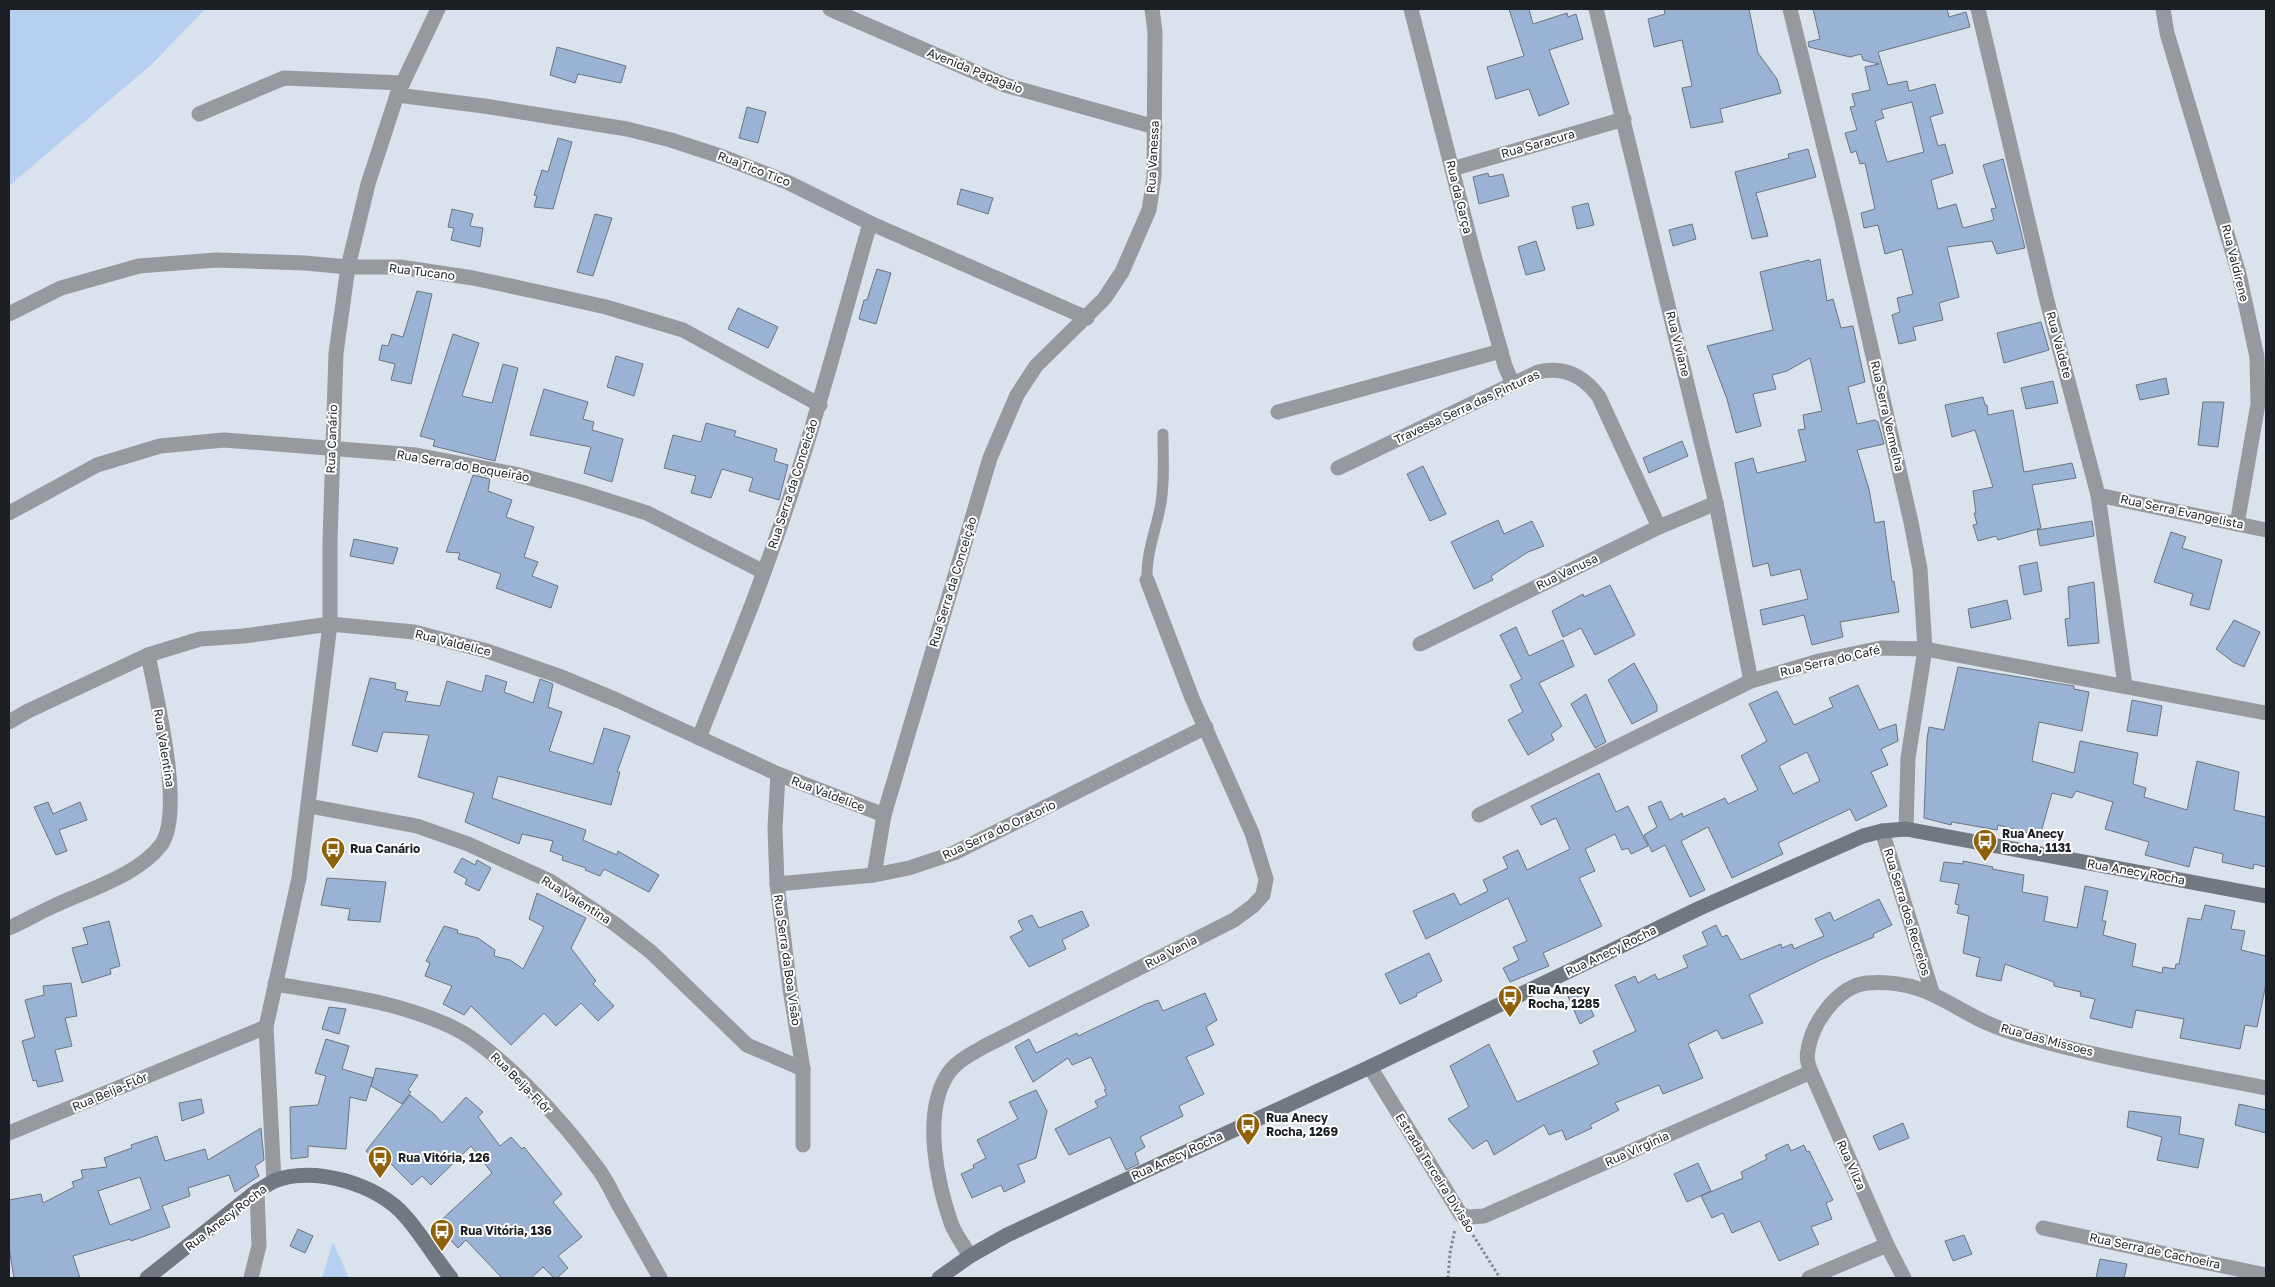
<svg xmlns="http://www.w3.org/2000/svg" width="2275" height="1287" font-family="'Golos Text',sans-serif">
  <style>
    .green { fill: #b7cff0 }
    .building { fill: #9ab2d3; stroke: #6d747f; fill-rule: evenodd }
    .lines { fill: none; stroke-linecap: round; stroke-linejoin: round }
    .path { stroke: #81888f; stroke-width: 3; stroke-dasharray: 2.5 2.5; stroke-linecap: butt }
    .lane { stroke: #969a9f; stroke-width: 11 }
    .street { stroke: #969a9f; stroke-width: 15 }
    .secondary { stroke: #72787f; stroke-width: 15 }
    .labels { text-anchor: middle; stroke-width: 4; stroke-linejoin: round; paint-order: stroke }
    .street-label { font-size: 12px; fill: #1c1f23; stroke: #fff }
    .poi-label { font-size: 12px; font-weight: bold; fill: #1c1f23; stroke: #fff; text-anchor: start }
  </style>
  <rect width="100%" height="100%" fill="#d9e2ed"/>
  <g class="green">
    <polygon points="9,9 205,9 152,64 9,186"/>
    <polygon points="333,1242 349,1278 322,1278"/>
  </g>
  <g class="building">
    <polygon points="1509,9 1529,9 1533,24 1567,13 1568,17 1576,14 1583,39 1549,50 1569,104 1539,116 1529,89 1496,99 1487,67 1524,56"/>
    <polygon points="1664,9 1749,9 1758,53 1777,79 1781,93 1720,109 1723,122 1691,128 1682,88 1692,86 1682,40 1654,47 1648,19 1665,14"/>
    <path d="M1813,9H1947L1949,17L1966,12L1970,27L1878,52L1888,85L1907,81L1909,91L1935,84L1943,113L1930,117L1938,146L1945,144L1953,173L1931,180L1938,209L1956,204L1963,228L1994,220L1991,209L1996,208L1983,165L2003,159L2025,248L1997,254L1992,241L1947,247L1959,297L1939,303L1943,320L1913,327L1916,340L1899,344L1892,315L1900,312L1897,298L1913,294L1902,249L1885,254L1878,225L1864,228L1861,213L1875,209L1865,163L1860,164L1856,151L1851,153L1845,133L1857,130L1850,107L1855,106L1852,94L1870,90L1865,67L1879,64L1863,60L1861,54L1850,57L1809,47L1808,42L1820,39ZM1912,102L1924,152L1887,162L1875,121L1884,118L1881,110Z"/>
    <polygon points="557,47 626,66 621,83 578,74 575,83 550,75"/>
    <polygon points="747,107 766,112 758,143 739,138"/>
    <polygon points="558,138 572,142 553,209 534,207 537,196 534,195 542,170 548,172"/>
    <polygon points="1808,149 1816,177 1756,193 1768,236 1752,239 1735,172 1789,158 1788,154"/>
    <polygon points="1488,173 1489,177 1503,174 1509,196 1479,204 1473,177"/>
    <polygon points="961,189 993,198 988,214 957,204"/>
    <polygon points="1588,203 1594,225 1577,229 1572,207"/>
    <polygon points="452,209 473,214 470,226 483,228 480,247 451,240 454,228 448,227"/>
    <polygon points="595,214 612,218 593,276 577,272"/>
    <polygon points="1692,224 1696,239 1673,246 1669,230"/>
    <polygon points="1536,241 1545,270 1526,275 1518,247"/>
    <polygon points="1820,259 1827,301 1833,299 1841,328 1853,326 1865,382 1848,387 1857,424 1875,420 1878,422 1884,444 1857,450 1869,489 1875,523 1884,521 1892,582 1894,581 1899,612 1840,622 1843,637 1812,645 1804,615 1763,625 1760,610 1808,599 1800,569 1771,576 1768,563 1753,567 1735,463 1753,458 1757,473 1806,461 1798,430 1805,429 1803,415 1822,411 1810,358 1787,371 1772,375 1776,389 1753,394 1761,426 1736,433 1727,399 1707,346 1773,330 1760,272 1809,260 1810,262"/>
    <polygon points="877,269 891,273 876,324 859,319 864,300 867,300"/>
    <polygon points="417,291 432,294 411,384 391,380 395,364 379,360 382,345 388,346 392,334 403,337"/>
    <polygon points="738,308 778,327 768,348 728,329"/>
    <polygon points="2041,322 2049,350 2004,363 1997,333"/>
    <polygon points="453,334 479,343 462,396 492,403 503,364 518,368 495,461 433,446 435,440 420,436"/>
    <polygon points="616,356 643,364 634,396 607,387"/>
    <polygon points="2166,378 2169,394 2140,400 2136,385"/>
    <polygon points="2053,381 2058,403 2026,409 2021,388"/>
    <polygon points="544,389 588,402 583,419 594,422 592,430 623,439 612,482 584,473 591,447 530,435"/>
    <polygon points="1983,397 1985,405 1987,405 1988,415 2013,410 2024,472 2072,463 2076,478 2032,485 2041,528 1998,540 1996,536 1978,541 1973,525 1977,524 1974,513 1976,513 1973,491 1993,487 1975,430 1952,437 1945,405"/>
    <polygon points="2203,402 2224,402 2218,447 2198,445"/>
    <polygon points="706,423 736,431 734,436 777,449 774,461 788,465 779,500 749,491 753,478 722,469 711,498 691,493 696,476 664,468 673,435 701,442"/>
    <polygon points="1682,441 1688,456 1649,473 1643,458"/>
    <polygon points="1423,466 1446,514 1430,521 1407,474"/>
    <polygon points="473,475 490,479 488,491 512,500 506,517 534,527 524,557 538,562 532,576 558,586 551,608 496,588 501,574 458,559 460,553 446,552"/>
    <polygon points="1498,520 1504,534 1532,521 1544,546 1528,552 1491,576 1493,580 1474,589 1451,542"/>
    <polygon points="2092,521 2094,536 2040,546 2037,530"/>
    <polygon points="2171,532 2186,537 2182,548 2222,560 2209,610 2190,605 2193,594 2154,582"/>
    <polygon points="354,539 398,548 393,564 350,556"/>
    <polygon points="2037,562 2042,591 2024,595 2019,566"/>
    <polygon points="2094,582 2099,643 2068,646 2065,619 2070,618 2068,587"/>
    <polygon points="1610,585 1635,635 1595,655 1581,628 1563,637 1552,611 1583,594 1584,597"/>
    <polygon points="2007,600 2011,619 1971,628 1968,609"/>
    <polygon points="2234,620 2260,632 2244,667 2233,662 2216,649"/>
    <polygon points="1516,627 1529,656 1563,640 1574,666 1539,683 1562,726 1551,734 1554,740 1528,755 1508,720 1523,712 1510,685 1522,679 1500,635"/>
    <polygon points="1634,663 1657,705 1657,711 1632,724 1608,680"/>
    <polygon points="1958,667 2074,686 2074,689 2089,692 2082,731 2039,722 2032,761 2074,773 2080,741 2138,753 2133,784 2146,788 2144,797 2187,810 2197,761 2239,772 2234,810 2266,817 2266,867 2254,864 2253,869 2222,862 2223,854 2194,847 2189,867 2145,855 2149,842 2105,829 2113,802 2076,791 2072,798 2052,793 2040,836 1998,825 1997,830 1952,822 1951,825 1924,818 1927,739 1929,727 1944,730"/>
    <polygon points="486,675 507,682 504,692 533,703 540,679 553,684 548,707 562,712 549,751 593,764 604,728 630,736 617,772 620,772 611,805 498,776 492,798 586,830 583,840 617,855 618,851 659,875 649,892 604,869 600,876 585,870 586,868 562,860 563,856 550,851 553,841 522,834 519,844 465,822 474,793 418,777 429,735 383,732 377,752 352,745 370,678 396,683 395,689 408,692 405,701 440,706 447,681 482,692"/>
    <path d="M1858,685L1879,730L1896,724L1898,741L1881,749L1888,765L1871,772L1887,806L1856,821L1850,809L1778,843L1783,854L1732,878L1708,827L1681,841L1705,890L1690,897L1665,845L1652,852L1644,835L1657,827L1648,807L1661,801L1670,820L1682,813L1683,817L1725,798L1728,804L1758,790L1741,756L1767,741L1749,704L1777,691L1794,725L1833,707L1829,698ZM1807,752L1820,781L1793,794L1779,766Z"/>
    <polygon points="1586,694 1606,742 1595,748 1571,704"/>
    <polygon points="2132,700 2162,706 2157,736 2127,731"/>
    <polygon points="1599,773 1616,812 1628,806 1648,846 1631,854 1628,848 1622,850 1615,834 1585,849 1595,871 1579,878 1602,926 1543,953 1549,966 1510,982 1503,968 1519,960 1513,947 1527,941 1508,898 1426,939 1413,911 1454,893 1460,905 1488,891 1483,880 1508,868 1503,857 1518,850 1527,870 1570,849 1556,818 1541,825 1531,806"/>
    <polygon points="48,802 53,814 80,802 87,820 59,830 67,851 56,855 34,807"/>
    <polygon points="462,858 475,865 477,860 491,868 479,891 465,884 467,879 454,872"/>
    <polygon points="1963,861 1993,867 1992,869 2024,875 2022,892 2048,897 2044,921 2077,928 2085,886 2108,891 2102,921 2106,921 2103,935 2136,944 2132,966 2162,973 2163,967 2175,969 2176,964 2179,964 2188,918 2201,920 2205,905 2235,911 2231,929 2245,931 2241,950 2266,956 2266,984 2257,1027 2245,1025 2240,1049 2180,1038 2184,1019 2136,1010 2132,1028 2090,1018 2095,999 2080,996 2081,992 2054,986 2054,982 2005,964 2001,981 1976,976 1980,958 1963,953 1969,916 1957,913 1959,905 1955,904 1959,884 1940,881 1944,862 1963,864"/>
    <polygon points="327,878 386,882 380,922 348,920 350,909 321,905"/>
    <polygon points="537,893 586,918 571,948 596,981 593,984 614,1006 598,1021 581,1003 556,1026 544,1013 511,1045 471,1006 464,1015 443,1004 452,986 425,976 430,963 426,961 444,926 458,930 457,933 478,938 495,950 494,956 510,960 523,969 544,927 529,919"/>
    <polygon points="1879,899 1892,925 1873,934 1874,937 1820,960 1749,995 1763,1023 1722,1039 1717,1030 1688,1044 1703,1078 1663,1094 1659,1085 1615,1103 1619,1110 1590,1125 1592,1128 1566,1140 1562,1130 1549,1135 1544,1125 1494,1155 1487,1140 1473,1149 1448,1119 1469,1107 1450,1066 1489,1044 1517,1102 1599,1064 1593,1051 1636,1031 1615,985 1635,976 1638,983 1655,974 1658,980 1688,967 1683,956 1708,945 1702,932 1716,925 1722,937 1727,935 1741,960 1781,944 1782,948 1792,944 1794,949 1824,936 1815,919 1830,912 1834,921"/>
    <polygon points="1082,911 1089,926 1062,940 1066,949 1029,967 1010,937 1023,930 1018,921 1032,915 1039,928"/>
    <polygon points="109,921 120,966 110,969 111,974 82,983 72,948 88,944 83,928"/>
    <polygon points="1429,953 1442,981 1416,994 1417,996 1400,1004 1385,974"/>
    <polygon points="71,983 77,1016 65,1018 72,1046 55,1050 63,1081 38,1087 36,1080 33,1081 22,1041 35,1037 25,1000 44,995 43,986"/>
    <polygon points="1581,987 1594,1016 1580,1024 1567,994"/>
    <polygon points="1205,993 1217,1020 1206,1027 1214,1045 1186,1057 1204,1094 1179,1106 1183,1116 1140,1137 1145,1147 1135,1153 1139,1164 1126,1170 1110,1137 1069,1155 1055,1129 1098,1107 1095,1101 1107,1095 1104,1090 1106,1089 1091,1057 1072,1065 1068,1058 1033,1082 1015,1047 1029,1039 1036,1053 1077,1033 1078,1036 1146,1004 1158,1000 1163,1011"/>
    <polygon points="329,1007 346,1009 339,1034 322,1029"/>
    <polygon points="326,1039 349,1046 342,1069 373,1078 366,1101 350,1097 346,1149 308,1146 308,1157 291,1159 290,1107 318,1105 326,1076 315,1073"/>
    <polygon points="376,1068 418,1075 408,1090 411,1092 402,1104 371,1086"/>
    <polygon points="1036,1090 1047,1111 1036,1158 1018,1165 1025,1182 1004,1192 1001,1185 972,1198 961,1174 974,1168 973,1165 986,1158 977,1140 1018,1119 1009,1102"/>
    <polygon points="410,1095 434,1114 442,1123 466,1097 483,1112 478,1117 500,1146 511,1137 522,1149 524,1147 562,1194 553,1202 582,1237 558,1256 568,1268 557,1278 554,1278 543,1267 531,1278 502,1278 466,1240 458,1248 436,1225 492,1173 471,1146 431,1185 422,1176 412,1185 389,1162 386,1167 366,1151"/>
    <polygon points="201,1099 204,1113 182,1121 179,1103"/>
    <polygon points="2239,1104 2266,1110 2266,1133 2235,1125"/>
    <polygon points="2129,1111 2181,1117 2179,1134 2204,1139 2198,1168 2157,1160 2162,1137 2127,1127"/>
    <polygon points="1903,1123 1909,1138 1879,1150 1873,1136"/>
    <path d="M261,1128L264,1160L255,1166L259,1176L235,1192L229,1175L188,1188L190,1196L162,1206L170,1227L131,1241L130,1239L73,1256L80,1278H14L9,1247V1200L41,1194L43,1203L74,1187L72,1182L83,1178L81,1170L107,1167L104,1158L132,1148L131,1145L157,1136L165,1161L205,1149L208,1160ZM140,1177L151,1209L110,1225L98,1191Z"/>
    <polygon points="1788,1144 1791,1151 1804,1145 1807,1152 1809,1151 1833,1200 1826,1203 1832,1219 1811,1227 1819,1244 1779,1261 1760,1221 1732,1233 1723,1213 1712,1218 1701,1196 1743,1178 1741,1172 1767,1159 1765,1155"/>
    <polygon points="1698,1163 1711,1191 1687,1202 1674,1174"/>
    <polygon points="298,1229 313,1236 305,1253 290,1246"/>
    <polygon points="1964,1235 1972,1254 1953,1261 1945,1241"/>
    <polygon points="2100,1259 2127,1264 2124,1278 2096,1278"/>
  </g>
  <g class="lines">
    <g class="path">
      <polyline points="1473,1235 1500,1278"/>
      <polyline points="1448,1278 1450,1253 1455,1229"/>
    </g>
    <path class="lane" d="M1147,580C1146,554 1155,533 1160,508C1165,484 1163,458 1163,434"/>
    <g class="street">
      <polyline points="830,9 1005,85 1155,127"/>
      <polyline points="1411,9 1475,259 1505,366 1513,384"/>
      <polyline points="1596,9 1716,503 1751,681"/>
      <polyline points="1790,9 1841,216 1911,522 1920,569 1925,649 1908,758 1906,829"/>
      <polyline points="1978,9 2047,301 2098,495 2125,685"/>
      <polyline points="2163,9 2167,33 2239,274 2257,357 2258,404 2237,524"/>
      <polyline points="397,95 484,106 627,129 671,140 723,157 787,182 870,223 1087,318"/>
      <polyline points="199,114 284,78 403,83"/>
      <polyline points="1452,169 1624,119"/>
      <polyline points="9,314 61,288 139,266 216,260 305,263 348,267 400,267 473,278 543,293 606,307 683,330 820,405"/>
      <polyline points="1278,412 1501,351"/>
      <path d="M1338,468L1538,372C1564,366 1584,376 1599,397L1659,527"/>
      <polyline points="2098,495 2266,530"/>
      <polyline points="9,513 97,465 160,446 224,440 416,455 515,474 581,492 647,513 764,572"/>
      <polyline points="1420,644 1659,527 1716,503"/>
      <polyline points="9,722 28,711 148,655 200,639 244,636 330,624 414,632 487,651 559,676 619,701 778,774 884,815"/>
      <path d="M699,738C720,683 744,628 764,572C806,458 837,340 870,223"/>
      <polyline points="778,774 775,828 777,884 790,989 803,1069 803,1145"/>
      <polyline points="309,806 417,826 468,844 550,881 615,924 651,952 747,1045 803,1069"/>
      <polyline points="1479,815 1751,681 1819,661 1881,648 1925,649 2266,713"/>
      <polyline points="1882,831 1932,992"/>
      <polyline points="874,875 884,815 990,458 1017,395 1036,366 1104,299 1122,272 1149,210 1154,177 1155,32 1152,9"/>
      <polyline points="777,884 874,875 909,868 954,853 1206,727"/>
      <path d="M9,928C25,921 40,912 56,905C90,889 138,875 161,845C185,812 156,696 148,655"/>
      <path d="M275,984C335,994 397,1001 452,1027C499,1049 565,1124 596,1166C605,1177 611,1190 617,1202C632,1228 646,1253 660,1278"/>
      <polyline points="1370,1067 1461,1215 1470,1217 1484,1216 1811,1072"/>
      <polyline points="9,1133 266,1027"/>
      <polyline points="274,1181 266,1027 299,878 330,624 330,541 336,353 348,267 368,184 397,95 438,9"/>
      <polyline points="2043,1228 2266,1275"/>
      <path d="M970,1256C964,1246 955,1234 951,1223C937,1182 923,1116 946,1077C954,1062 971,1054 985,1046L1234,920L1253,906L1263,895L1266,879L1252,833L1192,698L1147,580"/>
      <polyline points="251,1278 259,1246 257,1191"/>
      <polyline points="1809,1278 1887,1245"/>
      <path d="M1904,1278L1887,1245L1811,1072C1808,1065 1806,1058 1808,1050C1812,1023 1838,986 1867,983C1933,978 1954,1015 2011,1032C2094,1058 2181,1071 2266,1088"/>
    </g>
    <g class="secondary">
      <path d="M147,1278L257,1191C263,1188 268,1184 274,1181C313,1165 378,1184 405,1216C422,1235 435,1258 451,1278"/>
      <polyline points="939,1278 970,1256 1007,1235 1370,1067 1700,908 1863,836 1882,831 1906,829 2266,896"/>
    </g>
  </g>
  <defs>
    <symbol id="bus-pin" viewBox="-11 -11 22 30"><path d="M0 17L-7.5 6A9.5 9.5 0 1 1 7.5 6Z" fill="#8f610a" stroke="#fff"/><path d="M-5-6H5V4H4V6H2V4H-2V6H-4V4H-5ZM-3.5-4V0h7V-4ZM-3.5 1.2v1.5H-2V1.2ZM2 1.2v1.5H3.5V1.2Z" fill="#fff"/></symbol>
  </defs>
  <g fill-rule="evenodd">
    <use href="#bus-pin" x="1971" y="827" width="28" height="38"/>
    <use href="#bus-pin" x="319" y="835" width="28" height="38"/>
    <use href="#bus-pin" x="1496" y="983" width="28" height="38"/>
    <use href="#bus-pin" x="1234" y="1111" width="28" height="38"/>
    <use href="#bus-pin" x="366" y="1144" width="28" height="38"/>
    <use href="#bus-pin" x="428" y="1217" width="28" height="38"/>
  </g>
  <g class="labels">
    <g class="street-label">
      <text transform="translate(975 71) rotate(22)" y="4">Avenida Papagaio</text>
      <text transform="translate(1538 144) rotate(-16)" y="4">Rua Saracura</text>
      <text transform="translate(1153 157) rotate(-87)" y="4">Rua Vanessa</text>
      <text transform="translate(754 169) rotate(21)" y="4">Rua Tico Tico</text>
      <text transform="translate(1459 197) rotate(76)" y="4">Rua da Garça</text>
      <text transform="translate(2235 263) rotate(76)" y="4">Rua Valdirene</text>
      <text transform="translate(422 272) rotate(7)" y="4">Rua Tucano</text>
      <text transform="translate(1678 344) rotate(76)" y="4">Rua Viviane</text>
      <text transform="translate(2059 345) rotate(75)" y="4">Rua Valdete</text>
      <text transform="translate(1467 407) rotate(-25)" y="4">Travessa Serra das Pinturas</text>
      <text transform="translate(1887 416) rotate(77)" y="4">Rua Serra Vermelha</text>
      <text transform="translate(332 439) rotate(-88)" y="4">Rua Canário</text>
      <text transform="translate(463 466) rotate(10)" y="4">Rua Serra do Boqueirão</text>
      <text transform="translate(793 484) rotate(-72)" y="4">Rua Serra da Conceicão</text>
      <text transform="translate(2182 512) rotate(12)" y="4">Rua Serra Evangelista</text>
      <text transform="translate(1567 572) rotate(-26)" y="4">Rua Vanusa</text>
      <text transform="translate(953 582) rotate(-73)" y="4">Rua Serra da Conceição</text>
      <text transform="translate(453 643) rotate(14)" y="4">Rua Valdelice</text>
      <text transform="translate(1830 661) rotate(-13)" y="4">Rua Serra do Café</text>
      <text transform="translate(164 748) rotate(81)" y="4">Rua Valentina</text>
      <text transform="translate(828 794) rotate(21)" y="4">Rua Valdelice</text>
      <text transform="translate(999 830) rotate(-25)" y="4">Rua Serra do Oratorio</text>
      <text transform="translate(2136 872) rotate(10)" y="4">Rua Anecy Rocha</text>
      <text transform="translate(576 900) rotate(32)" y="4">Rua Valentina</text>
      <text transform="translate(1907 912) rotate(73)" y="4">Rua Serra dos Recreios</text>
      <text transform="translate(1611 951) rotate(-26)" y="4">Rua Anecy Rocha</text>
      <text transform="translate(1171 952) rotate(-27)" y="4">Rua Vania</text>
      <text transform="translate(787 960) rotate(82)" y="4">Rua Serra da Boa Visão</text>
      <text transform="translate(2047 1040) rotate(15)" y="4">Rua das Missoes</text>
      <text transform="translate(521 1083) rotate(45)" y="4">Rua Beija-Flôr</text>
      <text transform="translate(110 1092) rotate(-23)" y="4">Rua Beija-Flôr</text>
      <text transform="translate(1637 1149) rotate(-24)" y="4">Rua Virginia</text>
      <text transform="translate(1177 1156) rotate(-25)" y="4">Rua Anecy Rocha</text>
      <text transform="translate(1851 1165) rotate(66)" y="4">Rua Vilza</text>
      <text transform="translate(1435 1173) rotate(58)" y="4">Estrada Terceira Divisão</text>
      <text transform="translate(226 1218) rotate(-38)" y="4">Rua Anecy Rocha</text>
      <text transform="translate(2155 1251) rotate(12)" y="4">Rua Serra de Cachoeira</text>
    </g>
    <g class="poi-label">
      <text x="2002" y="838">Rua Anecy<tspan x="2002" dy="14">Rocha, 1131</tspan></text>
      <text x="350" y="853">Rua Canário</text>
      <text x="1528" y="994">Rua Anecy<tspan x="1528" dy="14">Rocha, 1285</tspan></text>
      <text x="1266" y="1122">Rua Anecy<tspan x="1266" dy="14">Rocha, 1269</tspan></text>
      <text x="398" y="1162">Rua Vitória, 126</text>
      <text x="460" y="1235">Rua Vitória, 136</text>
    </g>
  </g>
  <rect width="2275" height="1287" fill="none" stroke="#1c1f23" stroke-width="20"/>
</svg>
